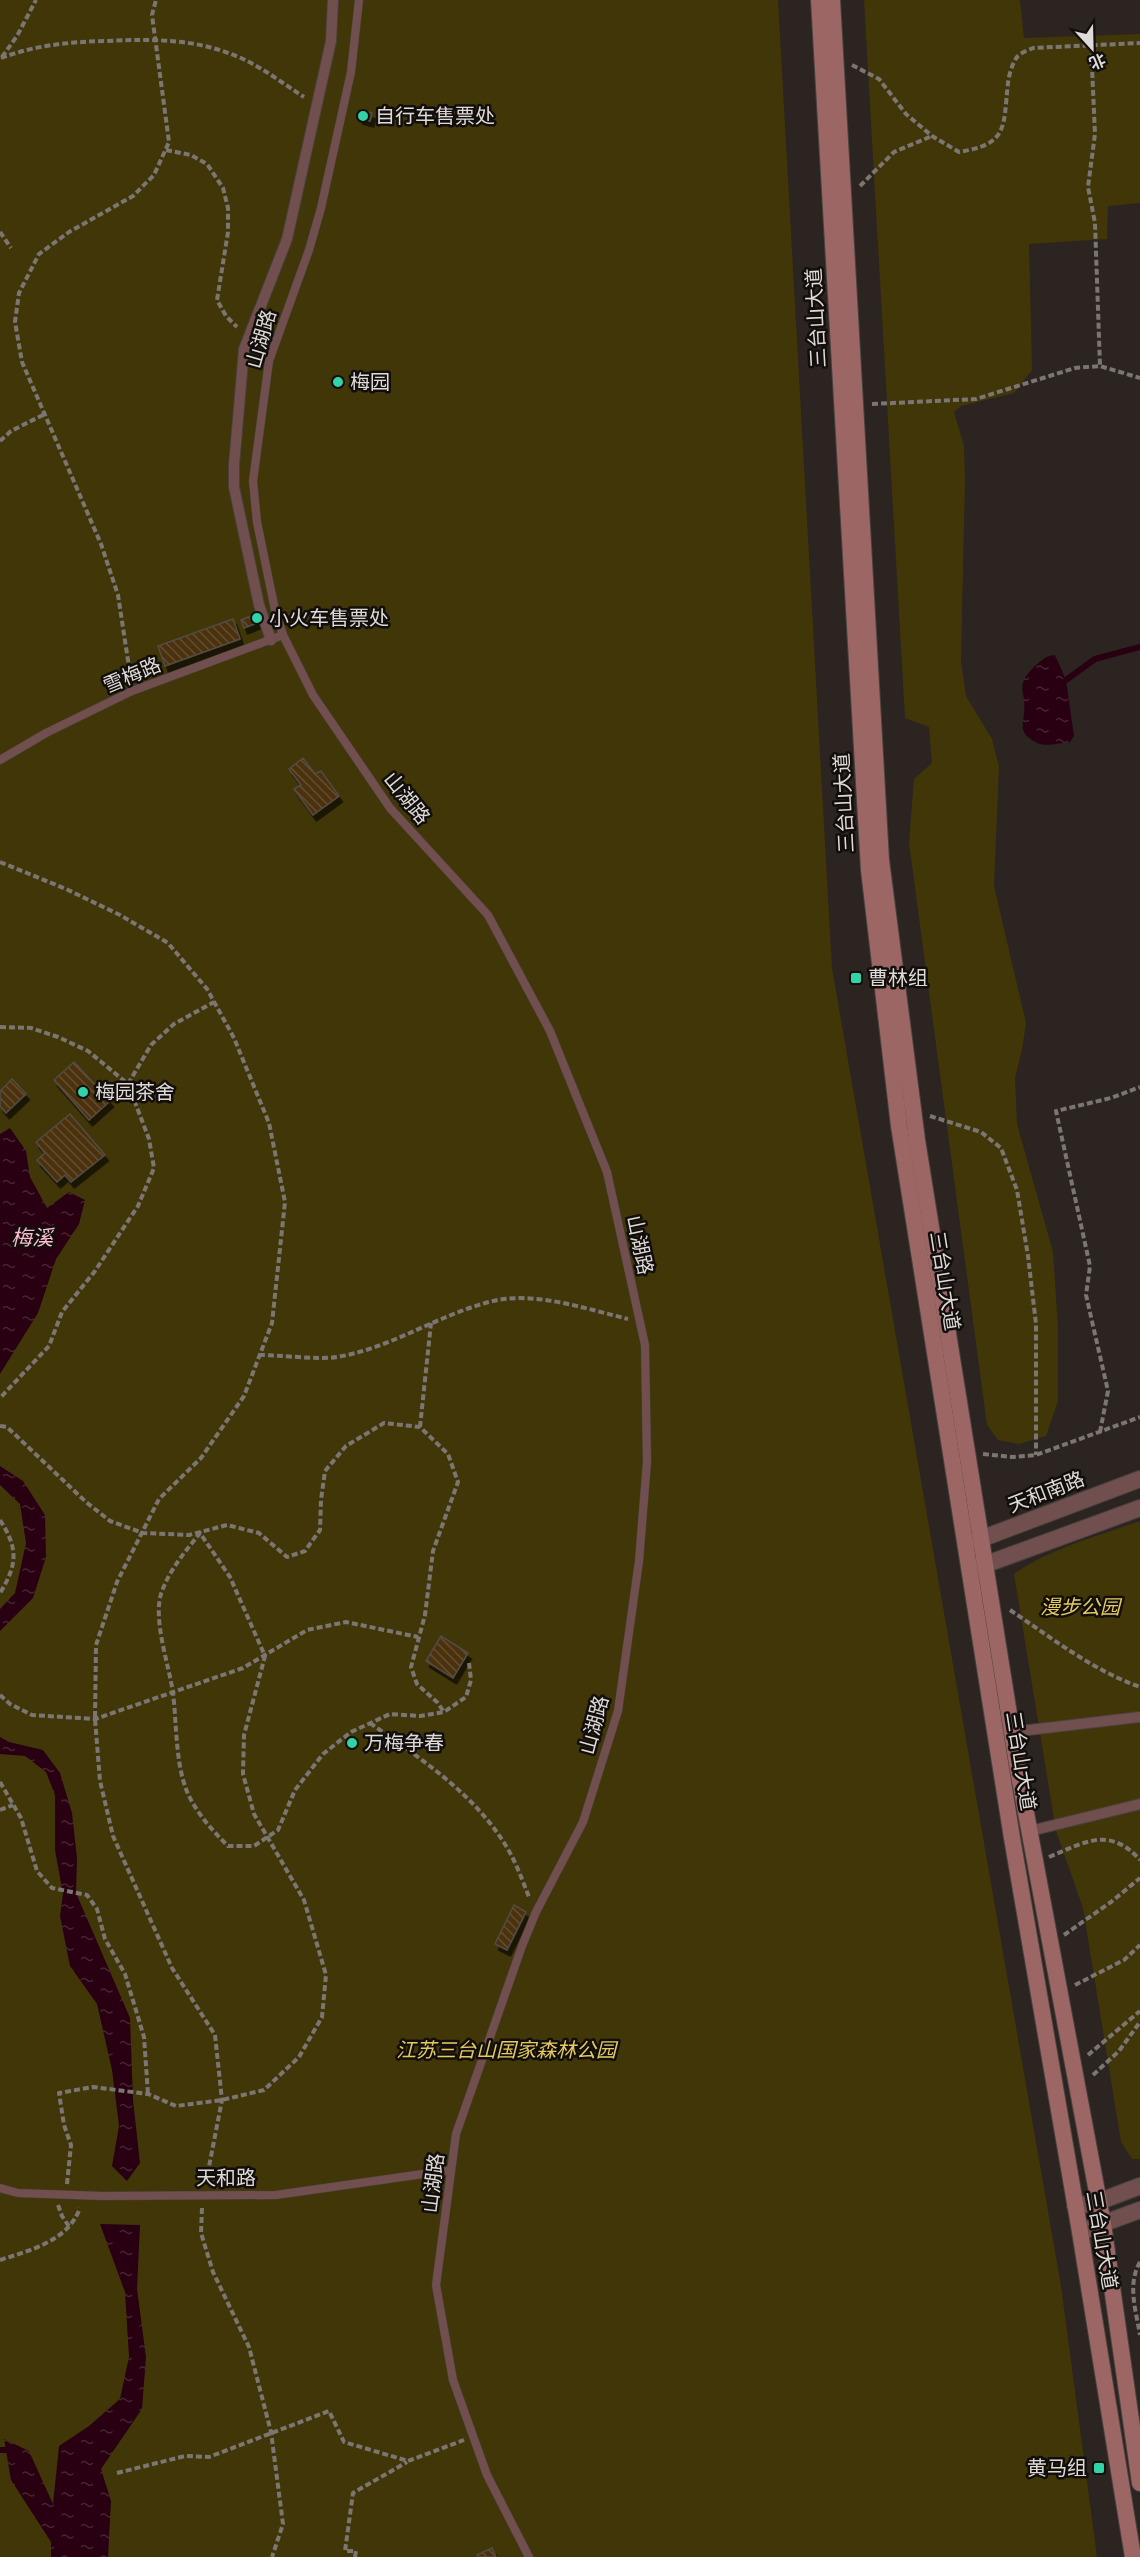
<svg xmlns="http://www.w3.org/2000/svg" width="1140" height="2557" font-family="'Times New Roman','Noto Sans SC',serif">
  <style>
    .green { fill: #413608 }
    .water { fill: url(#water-ripples) }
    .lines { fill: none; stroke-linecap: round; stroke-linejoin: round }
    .stream { stroke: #280011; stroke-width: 6 }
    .building { fill: url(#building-back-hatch); stroke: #524c46; stroke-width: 1.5; filter: url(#shadow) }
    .service-casing { stroke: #48413e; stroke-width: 9 }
    .pedestrian-casing { stroke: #48413e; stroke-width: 12 }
    .tertiary-casing { stroke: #48413e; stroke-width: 18 }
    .secondary-casing { stroke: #48413e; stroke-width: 18 }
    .path { stroke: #7c7673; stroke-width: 4; stroke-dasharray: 6 3; stroke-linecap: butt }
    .service { stroke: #714f4e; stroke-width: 8 }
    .pedestrian { stroke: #714f4e; stroke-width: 10 }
    .tertiary { stroke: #714f4e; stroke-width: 16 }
    .secondary { stroke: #9b6664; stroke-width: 16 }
    .poi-dot { fill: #31d4a9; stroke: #110e0c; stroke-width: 2 }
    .labels { text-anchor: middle; stroke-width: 5; stroke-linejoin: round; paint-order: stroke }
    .poi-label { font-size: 20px; fill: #dfdad8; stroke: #110e0c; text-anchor: start }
    .street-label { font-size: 20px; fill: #dfdad8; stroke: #110e0c }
    .park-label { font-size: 20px; font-style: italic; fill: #e5ca5e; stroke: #110e0c }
    .water-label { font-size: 21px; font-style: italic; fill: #fcbcd1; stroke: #110e0c }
  </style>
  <defs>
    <pattern id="water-ripples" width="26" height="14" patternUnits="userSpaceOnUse" patternTransform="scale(1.5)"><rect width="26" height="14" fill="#280011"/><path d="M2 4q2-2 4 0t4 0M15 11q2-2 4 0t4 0" fill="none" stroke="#472533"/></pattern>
    <pattern id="building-back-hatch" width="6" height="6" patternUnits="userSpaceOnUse" patternTransform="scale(1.5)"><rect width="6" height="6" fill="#4b310f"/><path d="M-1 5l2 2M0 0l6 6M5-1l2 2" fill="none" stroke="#644e31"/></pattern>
    <filter id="shadow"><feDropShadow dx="3.5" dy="6" stdDeviation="0" flood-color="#0009"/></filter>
  </defs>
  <rect width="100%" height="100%" fill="#2b2421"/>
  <g class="green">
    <polygon points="0,0 778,0 832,968 1061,2286 1097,2557 0,2557"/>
    <polygon points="864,0 1020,0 1024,38 1140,34 1140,203 1108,206 1107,239 1029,244 1032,370 1014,393 961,406 954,412 964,446 965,480 961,661 966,696 992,739 999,767 994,886 1026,1023 1022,1050 1015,1078 1017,1124 1053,1252 1058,1327 1058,1401 1046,1436 1019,1444 998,1440 987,1425 909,843 914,779 932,763 929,727 905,718"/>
    <path d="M1140,1521V2159H1132L1121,2142L1083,1908L1056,1831L1014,1574C1051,1548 1098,1536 1140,1521Z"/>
  </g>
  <g class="water">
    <path d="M1055,655L1066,680L1074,736L1070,742C1061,743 1045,747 1037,743C1020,734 1022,729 1024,713C1027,689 1013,688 1035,666C1042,660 1045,656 1055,655Z"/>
    <polygon points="10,1128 26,1151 30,1177 47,1208 69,1192 85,1200 79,1224 56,1259 38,1313 0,1374 0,1134"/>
    <polygon points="0,1466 23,1481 45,1515 46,1557 33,1598 0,1631 0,1609 15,1593 26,1543 20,1504 0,1485"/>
    <polygon points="0,1737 9,1742 43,1750 60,1773 72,1813 77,1858 76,1893 130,2018 133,2100 140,2163 127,2181 112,2166 119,2126 112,2070 97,2004 70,1966 60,1916 63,1894 55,1850 55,1795 46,1772 25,1756 0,1754"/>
    <polygon points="100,2224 140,2225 137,2289 146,2357 142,2409 101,2469 111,2501 108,2557 51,2557 51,2542 11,2480 4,2439 29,2451 53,2504 59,2446 89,2426 120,2399 129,2357 125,2292"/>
  </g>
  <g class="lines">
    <g class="stream">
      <polyline points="1066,680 1095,659 1140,647"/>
      <polyline points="0,2450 6,2450"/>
    </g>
  </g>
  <g class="building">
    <polygon points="361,110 372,113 370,121 359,118"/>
    <polygon points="259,613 262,621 244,628 241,620"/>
    <polygon points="233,619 240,639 165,666 158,646"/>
    <polygon points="303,758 315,774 321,771 339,796 313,815 294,789 301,785 289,769"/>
    <polygon points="74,1062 110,1101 89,1120 54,1080"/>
    <polygon points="12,1079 26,1094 6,1113 0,1106 0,1091"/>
    <polygon points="70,1114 105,1155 71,1182 65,1175 57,1182 37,1160 45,1153 36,1142"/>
    <polygon points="441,1636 468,1653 453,1678 426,1661"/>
    <polygon points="514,1905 526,1912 507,1950 495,1944"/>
    <polygon points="492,2548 496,2557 479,2557 477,2555"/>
  </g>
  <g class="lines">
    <defs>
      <g id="service">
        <polyline points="359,0 351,72 321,208 309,250 269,361 253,481 257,522 275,610 283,635 313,695 390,808 488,915 550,1031 607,1172 645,1345 647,1462 639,1561 618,1711 583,1822 536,1912 522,1946 456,2134 436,2285 453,2380 487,2475 529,2557"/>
        <polyline points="0,760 46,733 132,691 283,635"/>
        <polyline points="0,2188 18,2193 102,2196 276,2195 451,2170"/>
      </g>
      <g id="pedestrian">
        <polyline points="271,640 259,605 234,487 234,465 244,349 287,239 331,41 333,0"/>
        <polyline points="1012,1732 1140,1717"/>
        <polyline points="1030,1831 1140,1804"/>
      </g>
      <g id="tertiary">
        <polyline points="970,1543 1140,1479"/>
        <polyline points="973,1569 1140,1508"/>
        <polyline points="1075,2206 1098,2202 1140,2186"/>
        <polyline points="1080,2232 1140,2210"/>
      </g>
      <g id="secondary">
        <polyline points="819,0 869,870 899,1126 1012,1838 1080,2232 1133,2557"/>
        <polyline points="832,0 881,860 917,1140 1018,1770 1103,2224 1140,2483"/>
      </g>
    </defs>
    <use href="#service" class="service-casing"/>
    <use href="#pedestrian" class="pedestrian-casing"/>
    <use href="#tertiary" class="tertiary-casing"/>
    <use href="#secondary" class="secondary-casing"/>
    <g class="path">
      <polyline points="1091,45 1095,134 1088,187 1095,223 1100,366"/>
      <polyline points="2,57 17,36 36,0"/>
      <path d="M1,58C36,45 69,42 105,41C154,39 195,38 241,58C263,68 284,84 304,97"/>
      <path d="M852,65L879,79L906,114L932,136L959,152C1009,144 1003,127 1008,83C1009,75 1012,64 1017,57C1020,53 1028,50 1033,48L1140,43"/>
      <polyline points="166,150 191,155 207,164 223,188 228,208 228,232 217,300 226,316 237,327"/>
      <polyline points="860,186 894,152 932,136"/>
      <polyline points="0,232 11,248"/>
      <polyline points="872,404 976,399 1075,368 1100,366 1140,378"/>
      <polyline points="0,441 11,431 45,414"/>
      <polyline points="131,680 118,595 101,544 22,362 15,322 19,293 39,254 69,232 133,196 154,175 169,142 152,15 156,0"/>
      <polyline points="0,862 66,889 120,915 168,943 207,989 234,1038 269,1123 285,1202 272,1323 244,1396 201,1458 159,1499 117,1582 96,1645 95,1719 100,1781 113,1836 172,1968 215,2035 222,2100 206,2182"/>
      <polyline points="0,1027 31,1028 58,1037 88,1051 128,1084 149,1139 154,1168 138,1206 95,1271 62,1312 49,1346 0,1398"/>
      <polyline points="128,1084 151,1045 174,1024 214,1002"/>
      <polyline points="930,1116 981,1132 1001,1148 1017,1190 1028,1256 1036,1324 1036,1455"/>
      <path d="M259,1355C281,1355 318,1360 337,1357C392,1348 439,1314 493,1301C534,1291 587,1309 628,1319"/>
      <polyline points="0,1426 7,1427 86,1502 110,1521 143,1533 189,1535 227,1525 259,1533 287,1557 305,1551 320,1530 321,1500 325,1471 346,1446 384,1423 420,1427 448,1454 458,1482 433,1551 425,1615 411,1667 417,1684 437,1702 444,1712"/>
      <polyline points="420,1427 431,1323"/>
      <polyline points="1100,1432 1108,1391 1086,1295 1090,1266 1056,1111 1111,1098 1140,1087"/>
      <polyline points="983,1454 1012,1457 1036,1455 1140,1417"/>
      <path d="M0,1520C18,1548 18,1564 0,1593"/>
      <path d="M1010,1610C1052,1638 1092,1670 1140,1687"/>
      <polyline points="0,1695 10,1704 32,1715 95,1719 243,1668 307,1630 346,1622 418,1637"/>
      <path d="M370,1723C421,1759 477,1795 509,1851C517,1865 523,1882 529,1897"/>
      <polyline points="0,1782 21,1818 37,1871 52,1888 87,1895 97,1909 105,1939 125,1974 144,2037 148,2094"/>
      <polyline points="0,1810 13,1805"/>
      <path d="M1049,1857C1085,1842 1110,1826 1140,1860"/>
      <polyline points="1064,1935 1111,1902 1140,1878"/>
      <polyline points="1075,1985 1124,1960 1140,1945"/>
      <polyline points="1088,2055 1140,2011"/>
      <polyline points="1093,2075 1119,2051 1140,2022"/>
      <path d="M67,2184L71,2145L64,2125L59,2093L93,2087L148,2094L176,2106L222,2100L264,2090L299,2057L322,2017L326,1975L304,1900L254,1814L243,1774L244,1735L265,1656L230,1577L200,1533C185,1552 169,1570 161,1594C153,1621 169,1665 173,1693C177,1725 175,1767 189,1796C199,1816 213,1831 228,1846H254L278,1830L295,1790L323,1754L351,1732L390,1714L420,1716L444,1712L466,1697L471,1680L469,1663"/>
      <polyline points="58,2205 62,2216 70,2228"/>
      <polyline points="202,2208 201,2233 213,2272 249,2347 271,2432 283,2524 272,2557"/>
      <path d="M0,2260C31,2250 68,2241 80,2208"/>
      <path d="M1140,2262C1127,2284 1136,2311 1140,2335"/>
      <polyline points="117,2473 185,2456 209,2457 329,2411 344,2442 408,2461 464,2440"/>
      <polyline points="355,2557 356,2551 345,2551 353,2493 407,2462"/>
    </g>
    <use href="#service" class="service"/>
    <use href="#pedestrian" class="pedestrian"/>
    <use href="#tertiary" class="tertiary"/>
    <use href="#secondary" class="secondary"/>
  </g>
  <g class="poi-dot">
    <circle cx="363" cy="116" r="6"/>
    <circle cx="338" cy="382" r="6"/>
    <circle cx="257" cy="618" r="6"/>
    <rect x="850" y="972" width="12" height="12" rx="3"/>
    <circle cx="83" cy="1092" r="6"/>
    <circle cx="352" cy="1743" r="6"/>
    <rect x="1093" y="2462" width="12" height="12" rx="3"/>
  </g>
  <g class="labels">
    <g class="poi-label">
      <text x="375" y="123">自行车售票处</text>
      <text x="350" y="389">梅园</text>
      <text x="269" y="625">小火车售票处</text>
      <text x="868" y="985">曹林组</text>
      <text x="95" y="1099">梅园茶舍</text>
      <text x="364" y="1750">万梅争春</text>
      <text x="1087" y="2475" text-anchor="end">黄马组</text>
    </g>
    <g class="street-label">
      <text transform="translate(816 318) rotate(-93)" y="7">三台山大道</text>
      <text transform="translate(261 339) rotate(-74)" y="7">山湖路</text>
      <text transform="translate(132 675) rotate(-23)" y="7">雪梅路</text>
      <text transform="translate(407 798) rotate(51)" y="7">山湖路</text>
      <text transform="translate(844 803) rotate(-93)" y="7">三台山大道</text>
      <text transform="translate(640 1245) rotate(78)" y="7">山湖路</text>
      <text transform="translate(945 1281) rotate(81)" y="7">三台山大道</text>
      <text transform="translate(1046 1492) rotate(-21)" y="7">天和南路</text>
      <text transform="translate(594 1725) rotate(-75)" y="7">山湖路</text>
      <text transform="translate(1021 1761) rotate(81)" y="7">三台山大道</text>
      <text x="226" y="2185">天和路</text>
      <text transform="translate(433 2183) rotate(-83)" y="7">山湖路</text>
      <text transform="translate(1102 2240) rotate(80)" y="7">三台山大道</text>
    </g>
    <g class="park-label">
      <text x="1080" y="1614">漫步公园</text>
      <text x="506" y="2057">江苏三台山国家森林公园</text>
    </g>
    <g class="water-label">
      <text x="32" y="1245">梅溪</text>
    </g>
  </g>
  <g transform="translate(1092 48) rotate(158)" stroke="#110e0c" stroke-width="4.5" paint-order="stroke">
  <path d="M0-4.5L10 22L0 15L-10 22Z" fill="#dfdad8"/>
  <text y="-9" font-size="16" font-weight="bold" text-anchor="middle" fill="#dfdad8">北</text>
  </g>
</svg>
